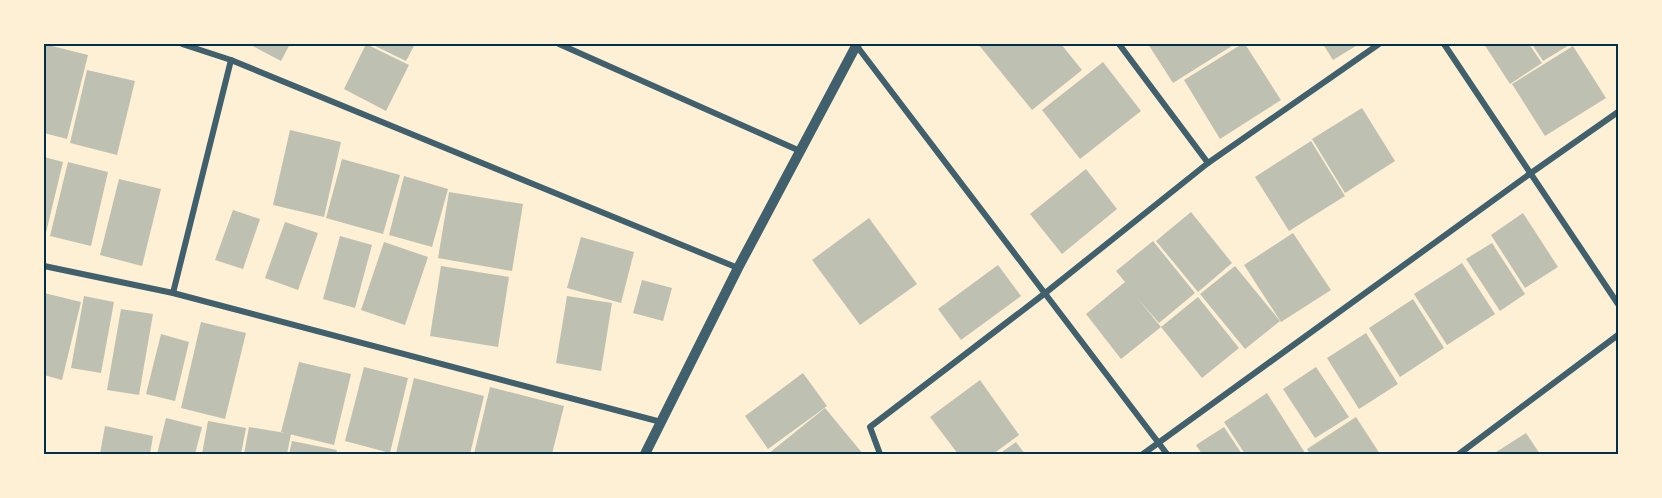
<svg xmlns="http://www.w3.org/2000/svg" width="1662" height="498" font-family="'Zilla Slab',serif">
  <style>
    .building { fill: #bec0b2 }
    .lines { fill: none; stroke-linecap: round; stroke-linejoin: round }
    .minor { stroke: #3f606c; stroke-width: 6 }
    .tertiary { stroke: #3f606c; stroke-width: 10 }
    .neatline { fill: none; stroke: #003049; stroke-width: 2 }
  </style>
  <rect width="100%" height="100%" fill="#fdf0d5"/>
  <g class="building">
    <polygon points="44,44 88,55 67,139 44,133"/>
    <polygon points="249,44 290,44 281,61"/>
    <polygon points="366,44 409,65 386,111 344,89"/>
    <polygon points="371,44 415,44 406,61"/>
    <polygon points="978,44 1061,44 1082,70 1032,110"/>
    <polygon points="1148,44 1235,44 1173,83"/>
    <polygon points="1242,44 1245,44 1281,100 1220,139 1184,80"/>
    <polygon points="1323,44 1359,44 1333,60"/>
    <polygon points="1484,44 1529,44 1542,63 1510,84"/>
    <polygon points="1532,44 1571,44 1543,61"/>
    <polygon points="1573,46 1606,98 1545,136 1512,84"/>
    <polygon points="1103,62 1141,111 1080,159 1042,110"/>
    <polygon points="87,70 135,81 117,155 70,143"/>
    <polygon points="1362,108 1395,161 1345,193 1312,139"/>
    <polygon points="290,130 341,142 324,217 273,205"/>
    <polygon points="1311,141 1345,196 1289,231 1255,177"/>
    <polygon points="44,157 63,162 44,241"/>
    <polygon points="342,159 400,175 383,234 326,218"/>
    <polygon points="68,162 108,172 91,246 50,236"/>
    <polygon points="1086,169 1117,209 1062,254 1030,214"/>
    <polygon points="404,176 448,189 432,247 389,235"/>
    <polygon points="119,179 161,189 142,266 100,255"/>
    <polygon points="449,192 523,204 512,271 438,258"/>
    <polygon points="233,210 260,219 243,269 215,260"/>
    <polygon points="1191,212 1232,263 1198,292 1156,241"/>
    <polygon points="1523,213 1558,267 1525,288 1491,235"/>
    <polygon points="869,218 917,284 860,325 812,260"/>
    <polygon points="285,222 318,233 298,290 265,278"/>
    <polygon points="1293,233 1331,290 1281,322 1244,265"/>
    <polygon points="340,236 372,245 355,308 323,299"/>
    <polygon points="581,237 634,252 621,303 567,288"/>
    <polygon points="1153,241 1195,293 1159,323 1137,298 1161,327 1121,359 1086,314 1125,282 1116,271"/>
    <polygon points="384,242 428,257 405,325 361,310"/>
    <polygon points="1492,243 1525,294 1500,311 1466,259"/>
    <polygon points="1462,263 1495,314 1447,345 1414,294"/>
    <polygon points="998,265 1021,296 961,340 938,309"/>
    <polygon points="441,266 509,277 498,347 430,336"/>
    <polygon points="1235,266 1280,321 1245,349 1200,294"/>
    <polygon points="642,280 672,288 663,321 633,313"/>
    <polygon points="44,293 81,302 62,380 44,375"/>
    <polygon points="84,296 114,302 101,373 71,368"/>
    <polygon points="567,296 612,303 601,371 556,363"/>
    <polygon points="1198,297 1239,348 1202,378 1161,327"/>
    <polygon points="1413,299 1444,348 1400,377 1369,328"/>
    <polygon points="121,309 153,314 139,395 107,390"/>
    <polygon points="201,322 246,333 225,419 181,408"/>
    <polygon points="1366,333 1398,384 1359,409 1327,358"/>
    <polygon points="161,334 189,342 175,401 146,394"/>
    <polygon points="299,362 351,374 334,445 281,432"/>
    <polygon points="364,367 408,378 390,453 345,441"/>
    <polygon points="1316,367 1349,417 1315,438 1283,389"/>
    <polygon points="803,373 827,406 768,449 745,416"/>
    <polygon points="414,378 484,396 470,454 401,454 396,453"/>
    <polygon points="980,380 1019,435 993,454 958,454 930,417"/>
    <polygon points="490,387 564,406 552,454 474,454"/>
    <polygon points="1267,393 1305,453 1303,454 1245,454 1224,422"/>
    <polygon points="825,408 863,454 768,454"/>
    <polygon points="1356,417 1380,454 1310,454 1307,449"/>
    <polygon points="166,418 202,427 195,454 157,454"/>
    <polygon points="208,421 246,428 241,454 202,454"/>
    <polygon points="105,426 153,436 150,454 100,454"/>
    <polygon points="249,427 291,434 287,454 244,454"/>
    <polygon points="1224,427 1242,454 1202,454 1196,445"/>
    <polygon points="1526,433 1540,454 1493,454"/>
    <polygon points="292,441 337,450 336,454 289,454"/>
    <polygon points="1016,442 1025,454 999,454"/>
  </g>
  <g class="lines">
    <g class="minor">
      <polyline points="182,44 231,60 738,268"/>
      <polyline points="559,44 800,151"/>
      <polyline points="1119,44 1208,163"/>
      <polyline points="1444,44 1618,304"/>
      <polyline points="856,45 1167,454"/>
      <polyline points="44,266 173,293 661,422"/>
      <polyline points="173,293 231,60"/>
      <polyline points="880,454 870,427 1044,294 1208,163 1379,44"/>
      <polyline points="1143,454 1531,173 1618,112"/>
      <polyline points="1459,454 1618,335"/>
    </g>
    <polyline class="tertiary" points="645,454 738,268 857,44"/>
  </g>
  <rect width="1662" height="498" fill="none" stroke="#fdf0d5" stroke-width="90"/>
  <rect x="45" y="45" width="1572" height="408" class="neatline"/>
</svg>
